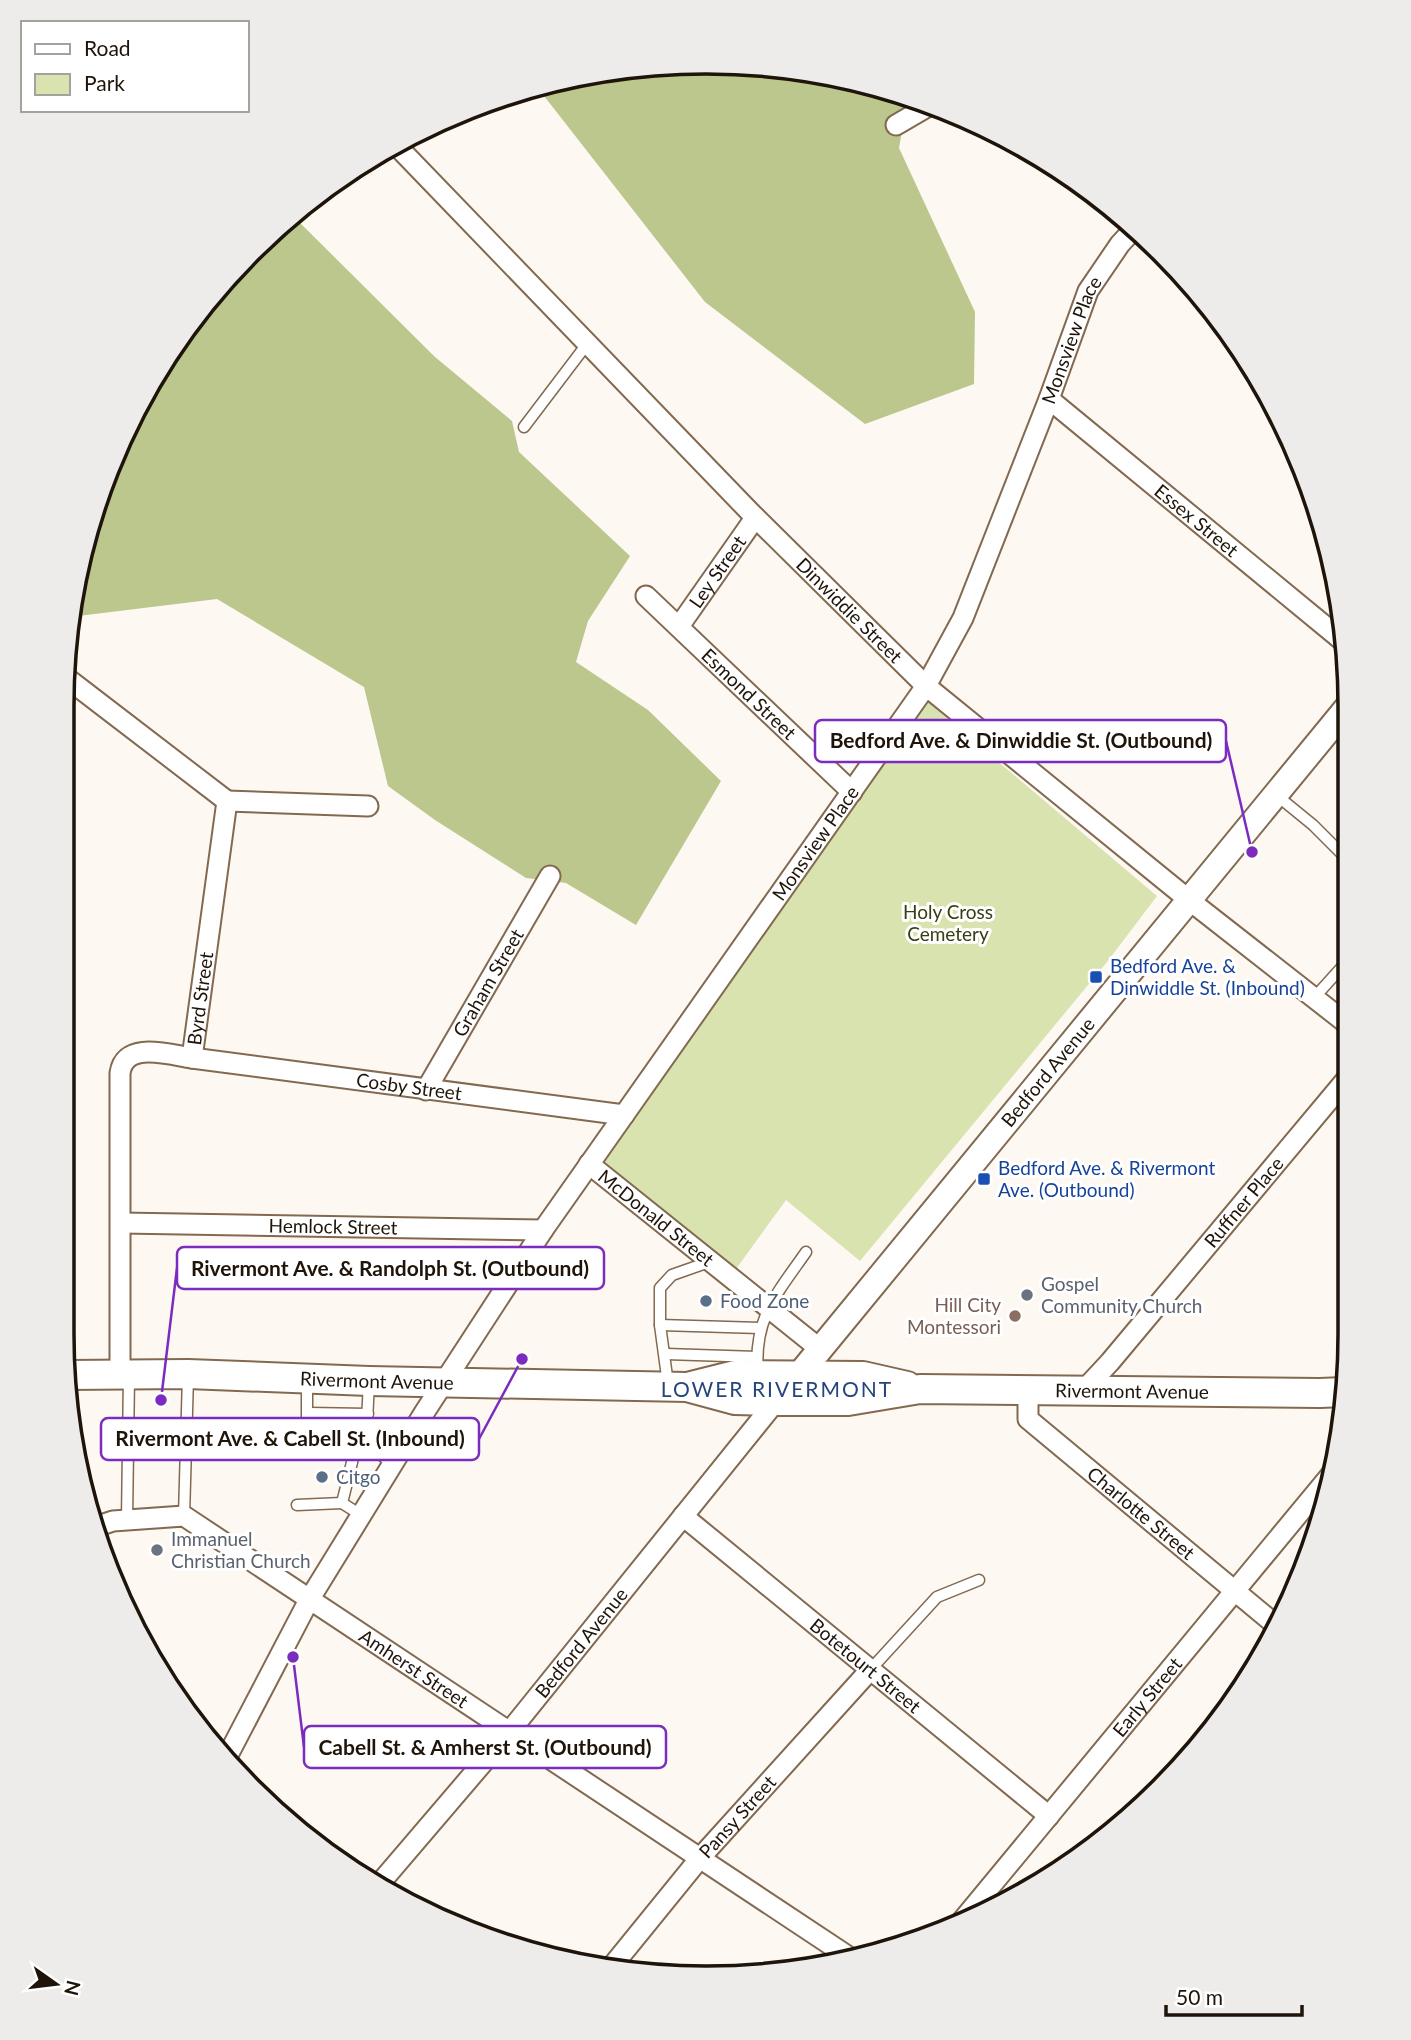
<svg xmlns="http://www.w3.org/2000/svg" width="1411" height="2040" font-family="Lato,sans-serif">
  <style>
    .green { fill: #d8e3af }
    .forest { fill: #bbc78c }
    .lines { fill: none; stroke-linecap: round; stroke-linejoin: round }
    .service-casing { stroke: #82694f; stroke-width: 13 }
    .minor-casing { stroke: #82694f; stroke-width: 23 }
    .tertiary-casing { stroke: #82694f; stroke-width: 28 }
    .secondary-casing { stroke: #82694f; stroke-width: 32 }
    .service { stroke: #fff; stroke-width: 10 }
    .minor { stroke: #fff; stroke-width: 19 }
    .tertiary { stroke: #fff; stroke-width: 24 }
    .secondary { stroke: #fff; stroke-width: 28 }
    .transit-dot { fill: #1a4fb4; stroke: #fff; stroke-width: 2.5 }
    .worship-dot { fill: #6b7280; stroke: #fff; stroke-width: 2.5 }
    .service-dot { fill: #5c6f8a; stroke: #fff; stroke-width: 2.5 }
    .education-dot { fill: #8d6e63; stroke: #fff; stroke-width: 2.5 }
    .labels { text-anchor: middle; stroke-width: 6; stroke-linejoin: round; paint-order: stroke }
    .street-label { font-size: 19px; fill: #1e140a; stroke: #fff }
    .park-label { font-size: 19px; fill: #373e11; stroke: #fff }
    .transit-label { font-size: 19px; fill: #164399; stroke: #fff; text-anchor: start }
    .worship-label { font-size: 19px; fill: #5b616d; stroke: #fff; text-anchor: start }
    .service-label { font-size: 19px; fill: #4e5e75; stroke: #fff; text-anchor: start }
    .education-label { font-size: 19px; fill: #785e54; stroke: #fff; text-anchor: end }
    .neighbourhood-label { font-size: 21px; letter-spacing: 2px; fill: #25457c; stroke: #fff }
    .rim { fill: none; stroke: #1e140a; stroke-width: 3.5 }
    .leader { fill: none; stroke: #7b2cbf; stroke-width: 2.5 }
    .callout-dot { fill: #7b2cbf; stroke: #fff; stroke-width: 2.5 }
    .callout { fill: #fff; stroke: #7b2cbf; stroke-width: 2.5 }
    .callout-label { font-size: 21px; text-anchor: middle; font-weight: bold; fill: #1e140a }
  </style>
  <rect width="100%" height="100%" fill="#fef8f3"/>
  <polygon class="green" points="924,699 1157,896 1107,962 860,1261 786,1200 736,1269 604,1162"/>
  <g class="forest">
    <polygon points="706,61 832,74 908,97 899,148 975,312 974,384 865,424 705,302 537,87 580,74"/>
    <polygon points="292,215 435,357 512,421 519,452 630,556 588,621 576,662 648,710 721,781 636,925 566,883 526,878 435,820 388,786 364,687 217,599 70,617 74,580 128,420 250,250"/>
  </g>
  <g class="lines">
    <defs>
      <g id="service">
        <polyline points="524,427 587,344"/>
        <polyline points="1275,794 1313,825 1350,862"/>
        <polyline points="1350,879 1346,892 1350,903"/>
        <polyline points="1314,998 1350,958"/>
        <polyline points="660,1325 760,1328"/>
        <polyline points="666,1354 757,1357"/>
        <path d="M758,1374C753,1319 776,1295 806,1252"/>
        <polyline points="307,1382 307,1445 356,1446 366,1440 369,1382"/>
        <polyline points="668,1384 660,1325 660,1288 672,1275 709,1262"/>
        <polyline points="308,1413 368,1414"/>
        <polyline points="366,1440 392,1465"/>
        <polyline points="356,1446 342,1503 361,1515"/>
        <polyline points="297,1505 342,1503"/>
        <polyline points="184,1516 188,1376"/>
        <polyline points="127,1520 129,1375"/>
        <polyline points="871,1669 937,1597 979,1580"/>
      </g>
      <g id="minor">
        <polyline points="896,125 932,104"/>
        <path id="s1" d="M395,144L751,513L926,686L1189,900L1350,1026"/>
        <path id="s2" d="M1049,399L1343,641"/>
        <path id="s3" d="M646,596L852,792"/>
        <path id="s4" d="M680,625L755,518"/>
        <polyline points="64,676 227,801"/>
        <polyline points="227,801 368,806"/>
        <path id="s5" d="M192,1058L227,801"/>
        <path id="s6" d="M426,1090L550,876"/>
        <path id="s7" d="M589,1164L820,1349"/>
        <path id="s8" d="M121,1223L543,1230"/>
        <path id="s9" d="M120,1375V1073C125,1040 170,1055 192,1058L624,1115"/>
        <path id="s10" d="M1028,1391V1419L1277,1626"/>
        <path id="s11" d="M1083,1391L1110,1362L1350,1075"/>
        <path id="s12" d="M683,1516L1049,1816"/>
        <path id="s13" d="M95,1527L113,1521L184,1516L852,1959"/>
        <path id="s14" d="M227,1757L309,1600L424,1413L543,1230L926,686L963,618L1049,399L1088,291L1120,244L1135,228"/>
        <path id="s15" d="M381,1882L510,1731L776,1401"/>
        <path id="s16" d="M961,1922L1334,1471"/>
        <path id="s17" d="M609,1970L700,1858L871,1669"/>
      </g>
      <g id="tertiary">
        <path id="s18" d="M799,1375L1350,704"/>
      </g>
      <g id="secondary">
        <path id="s19" d="M67,1375L188,1374L369,1381L687,1387L735,1400L776,1401H848L920,1389L1320,1393L1344,1392"/>
        <polyline points="691,1386 735,1375 863,1376 907,1386"/>
      </g>
    </defs>
    <use href="#service" class="service-casing"/>
    <use href="#minor" class="minor-casing"/>
    <use href="#tertiary" class="tertiary-casing"/>
    <use href="#secondary" class="secondary-casing"/>
    <use href="#service" class="service"/>
    <use href="#minor" class="minor"/>
    <use href="#tertiary" class="tertiary"/>
    <use href="#secondary" class="secondary"/>
  </g>
  <g class="transit-dot">
    <rect x="1089" y="970" width="14" height="14" rx="3.5"/>
    <rect x="977" y="1172" width="14" height="14" rx="3.5"/>
  </g>
  <g class="worship-dot">
    <circle cx="1027" cy="1295" r="7"/>
    <circle cx="157" cy="1550" r="7"/>
  </g>
  <g class="service-dot">
    <circle cx="706" cy="1301" r="7"/>
    <circle cx="322" cy="1477" r="7"/>
  </g>
  <circle class="education-dot" cx="1015" cy="1316" r="7"/>
  <g class="labels">
    <g class="street-label">
      <text dy="7" stroke="none"><textPath href="#s14" startOffset="1656">Monsview Place</textPath></text>
      <text dy="7" stroke="none"><textPath href="#s2" startOffset="191">Essex Street</textPath></text>
      <text dy="7" stroke="none"><textPath href="#s4" startOffset="65">Ley Street</textPath></text>
      <text dy="7" stroke="none"><textPath href="#s1" startOffset="651">Dinwiddie Street</textPath></text>
      <text dy="7" stroke="none"><textPath href="#s3" startOffset="142">Esmond Street</textPath></text>
      <text dy="7" stroke="none"><textPath href="#s14" startOffset="1088">Monsview Place</textPath></text>
      <text dy="7" stroke="none"><textPath href="#s6" startOffset="124">Graham Street</textPath></text>
      <text dy="7" stroke="none"><textPath href="#s5" startOffset="60">Byrd Street</textPath></text>
      <text dy="7" stroke="none"><textPath href="#s18" startOffset="392">Bedford Avenue</textPath></text>
      <text dy="7" stroke="none"><textPath href="#s9" startOffset="604">Cosby Street</textPath></text>
      <text dy="7" stroke="none"><textPath href="#s11" startOffset="248">Ruffner Place</textPath></text>
      <text dy="7" stroke="none"><textPath href="#s7" startOffset="86">McDonald Street</textPath></text>
      <text dy="7" stroke="none"><textPath href="#s8" startOffset="212">Hemlock Street</textPath></text>
      <text dy="7" stroke="none"><textPath href="#s19" startOffset="310">Rivermont Avenue</textPath></text>
      <text dy="7" stroke="none"><textPath href="#s19" startOffset="1068">Rivermont Avenue</textPath></text>
      <text dy="7" stroke="none"><textPath href="#s10" startOffset="175">Charlotte Street</textPath></text>
      <text dy="7" stroke="none"><textPath href="#s15" startOffset="312">Bedford Avenue</textPath></text>
      <text dy="7" stroke="none"><textPath href="#s12" startOffset="236">Botetourt Street</textPath></text>
      <text dy="7" stroke="none"><textPath href="#s13" startOffset="366">Amherst Street</textPath></text>
      <text dy="7" stroke="none"><textPath href="#s16" startOffset="292">Early Street</textPath></text>
      <text dy="7" stroke="none"><textPath href="#s17" startOffset="200">Pansy Street</textPath></text>
    </g>
    <g class="park-label">
      <text x="948" y="919">Holy Cross<tspan x="948" dy="22">Cemetery</tspan></text>
    </g>
    <g class="transit-label">
      <text x="1110" y="973">Bedford Ave. &amp;<tspan x="1110" dy="22">Dinwiddle St. (Inbound)</tspan></text>
      <text x="998" y="1175">Bedford Ave. &amp; Rivermont<tspan x="998" dy="22">Ave. (Outbound)</tspan></text>
    </g>
    <g class="worship-label">
      <text x="1041" y="1291">Gospel<tspan x="1041" dy="22">Community Church</tspan></text>
      <text x="171" y="1546">Immanuel<tspan x="171" dy="22">Christian Church</tspan></text>
    </g>
    <g class="service-label">
      <text x="720" y="1308">Food Zone</text>
      <text x="336" y="1484">Citgo</text>
    </g>
    <g class="education-label">
      <text x="1001" y="1312">Hill City<tspan x="1001" dy="22">Montessori</tspan></text>
    </g>
    <g class="neighbourhood-label">
      <text x="777" y="1397">LOWER RIVERMONT</text>
    </g>
  </g>
  <path d="M0 0H1411V2040H0ZM706 74H706A632 632 0 0 1 1338 706V1334A632 632 0 0 1 706 1966H706A632 632 0 0 1 74 1334V706A632 632 0 0 1 706 74Z" fill="#edeceb" fill-rule="evenodd"/>
  <path class="rim" d="M706 74H706A632 632 0 0 1 1338 706V1334A632 632 0 0 1 706 1966H706A632 632 0 0 1 74 1334V706A632 632 0 0 1 706 74Z"/>
  <path class="leader" d="M1252 852L1226 741M161 1400L177 1268M522 1359L479 1439M293 1657L304 1747"/>
  <g class="callout-dot">
    <circle cx="1252" cy="852" r="7"/>
    <circle cx="161" cy="1400" r="7"/>
    <circle cx="522" cy="1359" r="7"/>
    <circle cx="293" cy="1657" r="7"/>
  </g>
  <g class="callout">
    <rect x="815" y="720" width="411" height="42" rx="7"/>
    <rect x="177" y="1247" width="427" height="42" rx="7"/>
    <rect x="101" y="1418" width="378" height="42" rx="7"/>
    <rect x="304" y="1726" width="362" height="42" rx="7"/>
  </g>
  <g class="callout-label">
    <text x="1021" y="748">Bedford Ave. &amp; Dinwiddie St. (Outbound)</text>
    <text x="390" y="1276">Rivermont Ave. &amp; Randolph St. (Outbound)</text>
    <text x="290" y="1446">Rivermont Ave. &amp; Cabell St. (Inbound)</text>
    <text x="485" y="1755">Cabell St. &amp; Amherst St. (Outbound)</text>
  </g>
  <rect x="21" y="21" width="228" height="91" fill="#ffffff" stroke="#a5a19d" stroke-width="2"/>
  <rect x="35" y="44" width="35" height="10" fill="#ffffff" stroke="#a5a19d" stroke-width="2"/>
  <text x="84" y="56" font-size="21" fill="#1e140a">Road</text>
  <rect x="35" y="74" width="35" height="21" fill="#d8e3af" stroke="#a5a19d" stroke-width="2"/>
  <text x="84" y="91" font-size="21" fill="#1e140a">Park</text>
  <g transform="translate(56 1984) rotate(104)" stroke="#ffffff" stroke-width="5" paint-order="stroke">
  <path d="M0-5L12 26L0 18L-12 26Z" fill="#1e140a"/>
  <text y="-10" font-size="19" font-weight="bold" text-anchor="middle" fill="#1e140a">N</text>
  </g>
  <path d="M1166 2005v10h136v-10" fill="none" stroke="#1e140a" stroke-width="3.5"/>
  <text x="1176" y="2005" font-size="21" fill="#1e140a" stroke="#ffffff" stroke-width="5" paint-order="stroke">50 m</text>
</svg>
